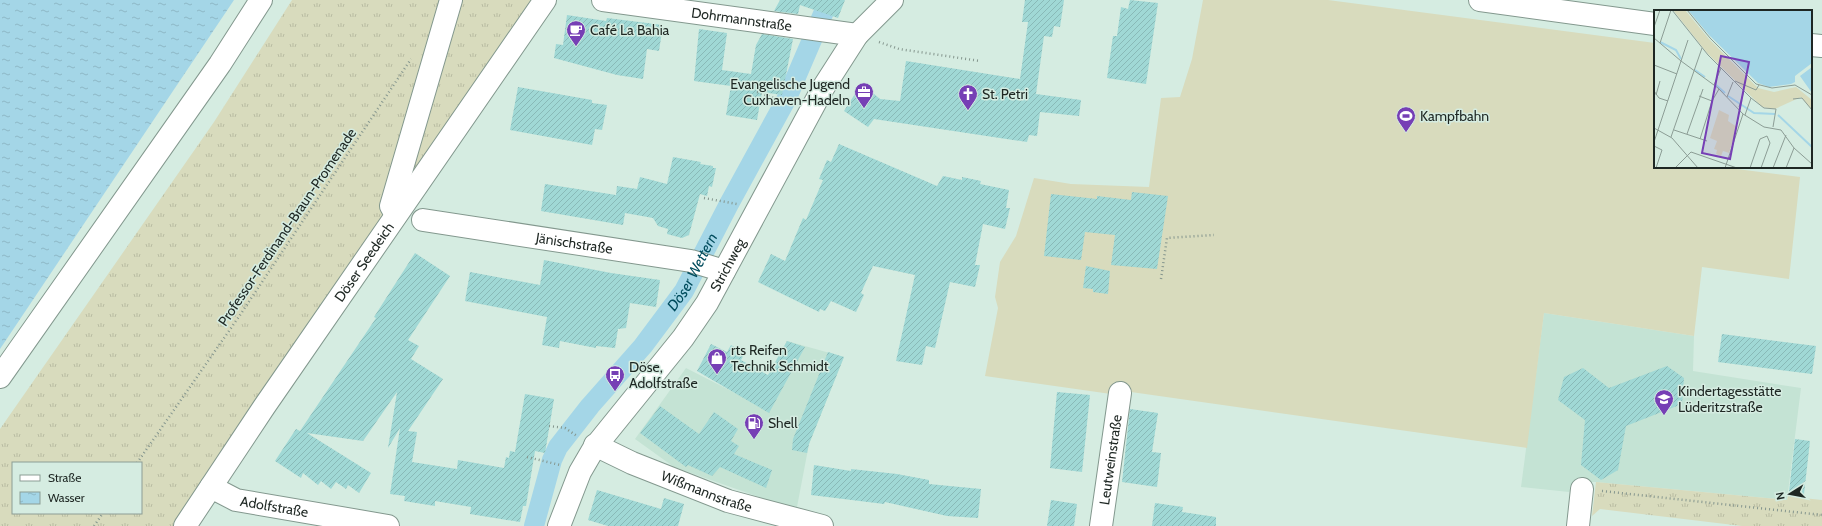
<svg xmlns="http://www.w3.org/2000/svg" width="1822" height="526" font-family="Cabin,sans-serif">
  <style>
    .built { fill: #c4e3d4 }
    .grass { fill: url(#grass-tufts); fill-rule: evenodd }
    .pitch { fill: #d8dbbd }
    .water { fill: url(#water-ripples) }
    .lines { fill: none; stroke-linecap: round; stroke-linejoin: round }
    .canal { stroke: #a4d6e7; stroke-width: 20 }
    .building { fill: url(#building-hatch) }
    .minor-casing { stroke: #83988e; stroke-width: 24 }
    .path { stroke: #85968e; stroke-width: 2.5; stroke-dasharray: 1 3; stroke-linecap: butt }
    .minor { stroke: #fff; stroke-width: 22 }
    .labels { text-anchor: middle; stroke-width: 3; stroke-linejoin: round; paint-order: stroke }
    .street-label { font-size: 14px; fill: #1e2723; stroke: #d5ece1 }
    .poi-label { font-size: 14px; fill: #1e2723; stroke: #d5ece1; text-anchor: start }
    .water-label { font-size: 15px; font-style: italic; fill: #004c5d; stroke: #d5ece1 }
    .inset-river { fill: none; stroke: #a4d6e7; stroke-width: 2 }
    .inset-road { fill: none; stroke: #8c9d95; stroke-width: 1 }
    .view { fill: #763fb5; fill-opacity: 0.15; stroke: #763fb5; stroke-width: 2 }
    .inset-edge { fill: none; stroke: #1e2723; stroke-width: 2 }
  </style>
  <defs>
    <pattern id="grass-tufts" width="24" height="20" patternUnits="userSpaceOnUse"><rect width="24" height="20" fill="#d8dbbd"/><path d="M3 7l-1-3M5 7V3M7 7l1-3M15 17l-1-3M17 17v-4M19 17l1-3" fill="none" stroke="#b9bca2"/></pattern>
    <pattern id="water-ripples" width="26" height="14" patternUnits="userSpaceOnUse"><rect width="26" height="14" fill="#a4d6e7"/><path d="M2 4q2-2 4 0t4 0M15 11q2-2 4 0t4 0" fill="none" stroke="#8db8c6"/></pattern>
    <pattern id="building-hatch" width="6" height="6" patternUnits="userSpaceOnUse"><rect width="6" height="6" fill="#a0d8d5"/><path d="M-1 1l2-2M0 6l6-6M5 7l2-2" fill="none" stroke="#89b9b7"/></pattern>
  </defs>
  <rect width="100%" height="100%" fill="#d5ece1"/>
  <g class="built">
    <polygon points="1544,313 1694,336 1693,371 1801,388 1787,500 1596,482 1575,482 1569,492 1521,487"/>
    <polygon points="787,341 844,357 809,444 797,507 776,503 674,467 635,439 686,368 735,393 768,375"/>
  </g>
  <g class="grass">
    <path d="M292,0H538L177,526H0V429L214,122ZM13,463H141V513H13Z"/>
    <polygon points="1596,482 1787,500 1789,492 1803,494 1803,498 1822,500 1822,526 1742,526 1600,509 1592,516"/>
  </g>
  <polygon class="pitch" points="1203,0 1328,0 1655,43 1655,167 1721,167 1800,177 1789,279 1702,267 1694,336 1544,313 1527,448 1131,392 1111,394 985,376 998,308 995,297 1000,262 1016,236 1034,178 1071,184 1149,187 1161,98 1180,97 1192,59"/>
  <polygon class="water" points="0,0 234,0 0,349"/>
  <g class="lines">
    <path class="canal" id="s1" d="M534,526L552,460L558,447L590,406L643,346L684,291L729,204L787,98L829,0"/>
  </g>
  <g class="building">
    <polygon points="780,0 845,0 838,18 800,5 798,14 774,11"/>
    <polygon points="1025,0 1064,0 1060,27 1054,26 1052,37 1044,36 1036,94 1081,100 1079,116 1040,112 1037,136 1029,135 1027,142 874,119 868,127 844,111 860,86 871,96 873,93 880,99 900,101 906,61 1020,79 1028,22 1022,22"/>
    <polygon points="1130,0 1158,3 1146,84 1107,78 1113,36 1117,36 1121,7 1128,9"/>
    <polygon points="567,15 606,21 607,18 663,25 659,51 647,49 643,79 617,75 554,58 556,44 563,45"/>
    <polygon points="699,29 727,33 722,70 751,74 756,45 762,34 793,39 782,95 762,92 757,120 726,115 731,86 694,81"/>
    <polygon points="518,87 592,100 592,103 607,105 602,130 595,129 592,145 510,130"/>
    <polygon points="839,144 937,186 943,176 962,180 962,177 981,181 980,184 1009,190 1006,208 1010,208 1005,229 983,224 975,265 980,265 975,287 950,282 935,348 926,346 922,365 896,361 915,275 873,266 861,293 864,295 856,312 831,301 825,311 820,309 819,312 758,282 771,254 785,261 803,218 806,220 823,180 819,179 827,160 831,162"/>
    <polygon points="673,157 701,162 700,164 713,166 713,168 716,168 712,187 709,186 707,196 700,194 689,235 682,238 667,234 668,229 658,226 653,218 625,213 623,225 541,211 545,184 616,195 617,186 637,189 640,177 667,184"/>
    <polygon points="1132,192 1168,196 1157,269 1111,265 1115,235 1085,232 1081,260 1044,256 1051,194 1097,199 1097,196 1131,200"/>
    <polygon points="415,253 450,276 408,340 419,346 411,359 443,379 408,431 417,432 412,462 457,469 458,460 504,468 506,457 509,458 510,451 515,452 525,394 554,399 545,453 535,451 526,506 523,506 520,522 470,514 471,507 435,501 435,506 404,501 405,496 390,494 400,428 388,448 397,392 363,441 307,433 371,473 359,493 348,485 346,489 336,482 331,489 321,481 318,485 303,473 301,478 275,461 296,429 300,431 376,318 374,317"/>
    <polygon points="544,260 611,273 660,280 656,307 630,303 626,328 618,329 615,348 596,346 596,348 560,341 559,348 542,345 547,317 465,301 470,272 540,285"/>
    <polygon points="1086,266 1110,271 1108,294 1093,292 1093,289 1083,288"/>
    <polygon points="1722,334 1816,346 1812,374 1718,362"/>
    <polygon points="787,341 805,347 769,413 697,371 711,344 727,352 731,345 745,353 741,360 768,375"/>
    <polygon points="828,352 844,357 809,444 807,453 792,450 793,439"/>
    <polygon points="1667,366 1684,378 1682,404 1626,426 1618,470 1601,480 1581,465 1585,420 1558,400 1564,377 1583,368 1609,388"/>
    <polygon points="1057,392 1090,395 1082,472 1050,468"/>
    <polygon points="660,406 699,434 714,412 738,429 731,441 739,446 734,454 772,470 766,488 720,467 712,476 688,465 686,467 640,433"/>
    <polygon points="1130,409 1158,413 1152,452 1161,453 1157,487 1122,482"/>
    <polygon points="1795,439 1810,441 1804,494 1789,492"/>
    <polygon points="814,465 851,471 851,469 897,474 929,480 929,484 981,489 978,518 947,516 885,502 884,504 811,495"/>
    <polygon points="597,490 661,509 664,498 684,504 678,526 608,526 588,520"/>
    <polygon points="1051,500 1077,504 1074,526 1047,526"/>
    <polygon points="1155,503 1183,507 1182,512 1216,517 1216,526 1152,526"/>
  </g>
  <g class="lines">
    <defs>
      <g id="minor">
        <path id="s2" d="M603,0L857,35"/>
        <polyline points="1480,0 1655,24"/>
        <polyline points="1811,45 1822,46"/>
        <polyline points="396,215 391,206 451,0"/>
        <path id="s3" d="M423,220L691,261L724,271"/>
        <polyline points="0,377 220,64 261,0"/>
        <path id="s4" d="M595,445L632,463L728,501L822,526"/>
        <path id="s5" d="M211,487L236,500L388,526"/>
        <path id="s6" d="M185,526L264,407L545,0"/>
        <path id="s7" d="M559,526L580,472L594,448L683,338L707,303L823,88L857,35L892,0"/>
        <path id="s8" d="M1101,526L1120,393"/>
        <polyline points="1578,526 1582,489"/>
      </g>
    </defs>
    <use href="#minor" class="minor-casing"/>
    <g class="path">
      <polyline points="879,42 899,49 980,61"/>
      <polyline points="757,92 791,104"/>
      <polyline points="704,198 737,204"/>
      <polyline points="1161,279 1167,238 1214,235"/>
      <polyline points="549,426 565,428 577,436"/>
      <polyline points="527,457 560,465"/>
      <polyline points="137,463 238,318 411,59"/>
      <polyline points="1602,491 1822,515"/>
      <polyline points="94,526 103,513"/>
    </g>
    <use href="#minor" class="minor"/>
  </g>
  <defs>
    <symbol id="cafe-pin" viewBox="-11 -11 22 30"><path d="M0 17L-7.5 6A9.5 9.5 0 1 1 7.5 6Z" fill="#763fb5" stroke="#d5ece1"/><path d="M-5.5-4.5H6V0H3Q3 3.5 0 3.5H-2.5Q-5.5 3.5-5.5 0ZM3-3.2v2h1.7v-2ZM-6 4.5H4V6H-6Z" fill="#fff"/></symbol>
    <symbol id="office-pin" viewBox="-11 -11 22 30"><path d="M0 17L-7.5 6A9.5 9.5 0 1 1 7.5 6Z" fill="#763fb5" stroke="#d5ece1"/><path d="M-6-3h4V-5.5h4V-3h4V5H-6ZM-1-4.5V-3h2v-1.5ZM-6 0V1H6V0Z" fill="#fff"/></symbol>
    <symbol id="church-pin" viewBox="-11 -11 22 30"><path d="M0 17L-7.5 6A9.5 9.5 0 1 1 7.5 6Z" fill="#763fb5" stroke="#d5ece1"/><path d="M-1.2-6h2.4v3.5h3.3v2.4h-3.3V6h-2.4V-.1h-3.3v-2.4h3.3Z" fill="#fff"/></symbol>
    <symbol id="stadium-pin" viewBox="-11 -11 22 30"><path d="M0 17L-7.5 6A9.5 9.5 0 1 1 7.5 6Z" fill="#763fb5" stroke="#d5ece1"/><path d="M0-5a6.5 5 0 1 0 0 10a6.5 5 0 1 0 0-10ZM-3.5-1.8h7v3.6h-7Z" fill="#fff"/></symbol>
    <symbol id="shop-pin" viewBox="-11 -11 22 30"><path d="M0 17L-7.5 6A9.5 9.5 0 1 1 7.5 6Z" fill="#763fb5" stroke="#d5ece1"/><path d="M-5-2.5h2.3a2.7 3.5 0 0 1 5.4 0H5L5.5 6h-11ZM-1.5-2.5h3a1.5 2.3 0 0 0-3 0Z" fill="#fff"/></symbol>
    <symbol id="bus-pin" viewBox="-11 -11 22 30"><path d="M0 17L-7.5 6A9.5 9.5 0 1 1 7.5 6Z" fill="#763fb5" stroke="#d5ece1"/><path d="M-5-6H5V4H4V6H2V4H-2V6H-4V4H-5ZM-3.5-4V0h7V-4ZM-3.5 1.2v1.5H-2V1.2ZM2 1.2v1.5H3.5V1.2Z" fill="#fff"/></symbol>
    <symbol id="school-pin" viewBox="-11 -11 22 30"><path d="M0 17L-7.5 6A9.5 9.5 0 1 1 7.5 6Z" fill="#763fb5" stroke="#d5ece1"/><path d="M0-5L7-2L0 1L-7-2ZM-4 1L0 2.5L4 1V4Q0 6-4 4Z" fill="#fff"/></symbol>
    <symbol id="fuel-pin" viewBox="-11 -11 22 30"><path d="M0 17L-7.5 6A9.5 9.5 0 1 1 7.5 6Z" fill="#763fb5" stroke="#d5ece1"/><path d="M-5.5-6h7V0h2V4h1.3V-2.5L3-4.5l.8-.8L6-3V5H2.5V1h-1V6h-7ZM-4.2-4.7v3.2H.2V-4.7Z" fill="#fff"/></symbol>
  </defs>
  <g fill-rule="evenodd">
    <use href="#cafe-pin" x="565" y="19" width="22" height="30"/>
    <use href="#office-pin" x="853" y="81" width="22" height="30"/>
    <use href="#church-pin" x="957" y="83" width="22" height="30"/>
    <use href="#stadium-pin" x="1395" y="105" width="22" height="30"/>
    <use href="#shop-pin" x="706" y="347" width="22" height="30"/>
    <use href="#bus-pin" x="604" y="364" width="22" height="30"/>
    <use href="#school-pin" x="1653" y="388" width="22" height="30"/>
    <use href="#fuel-pin" x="743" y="412" width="22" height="30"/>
  </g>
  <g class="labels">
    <g class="street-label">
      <text dy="5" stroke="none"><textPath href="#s2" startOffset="140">Dohrmannstraße</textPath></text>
      <text transform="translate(287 227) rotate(-56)" y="5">Professor-Ferdinand-Braun-Promenade</text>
      <text dy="5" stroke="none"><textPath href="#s3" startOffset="153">Jänischstraße</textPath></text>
      <text dy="5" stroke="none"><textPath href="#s6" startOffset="319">Döser Seedeich</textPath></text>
      <text dy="5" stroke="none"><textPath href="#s7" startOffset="313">Strichweg</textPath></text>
      <text dy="5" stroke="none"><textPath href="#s8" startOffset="67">Leutweinstraße</textPath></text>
      <text dy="5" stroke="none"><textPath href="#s4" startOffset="121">Wißmannstraße</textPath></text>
      <text dy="5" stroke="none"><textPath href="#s5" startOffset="67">Adolfstraße</textPath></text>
    </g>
    <g class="poi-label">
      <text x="590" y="35">Café La Bahia</text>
      <text x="850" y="89" text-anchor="end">Evangelische Jugend<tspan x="850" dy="16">Cuxhaven-Hadeln</tspan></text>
      <text x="982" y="99">St. Petri</text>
      <text x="1420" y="121">Kampfbahn</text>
      <text x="731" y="355">rts Reifen<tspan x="731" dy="16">Technik Schmidt</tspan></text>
      <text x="629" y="372">Döse,<tspan x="629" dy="16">Adolfstraße</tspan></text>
      <text x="1678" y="396">Kindertagesstätte<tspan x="1678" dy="16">Lüderitzstraße</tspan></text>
      <text x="768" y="428">Shell</text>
    </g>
    <g class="water-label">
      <text dy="5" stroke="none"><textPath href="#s1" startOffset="304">Döser Wettern</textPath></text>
    </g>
  </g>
  <g transform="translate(1654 10)">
    <rect width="158" height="158" fill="#d5ece1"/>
    <path d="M19,0H31L55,29L104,78L120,82L142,77L158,90V100L147,87L121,99L108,97L53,43Z" fill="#d8dbbd"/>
    <path d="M65,100L75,105L74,111L83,117L75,143L69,141L67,146L62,144L63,140L60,139L63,131L56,128Z" fill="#d8dbbd"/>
    <path d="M34,0H158V53L141,66V72L137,74L115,77L104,73L55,25ZM158,57V83L146,66Z" fill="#a4d6e7"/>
    <path class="inset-river" d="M6,32L22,40L27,49M41,60L51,67M62,75L71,83M74,86L100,103L121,104M124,105L158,137"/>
    <path class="inset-road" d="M18,0L54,45L97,88L110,98L122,99L119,117M33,0L56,28L102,74L118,78L141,75L158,85M0,17L6,0M0,28L27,51L64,78L89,104L110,117L127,120L140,138L158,154M6,33L17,0M0,55L23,64M81,71L102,80L105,75M60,75L67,58M0,81L5,88L14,91M2,85L6,71M45,86L58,91M73,87L79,72M139,89L148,88L158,100M85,97L90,81M91,105L97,88M0,118L18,128L44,158M20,120L53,131M33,124L49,79M17,127L48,38M46,129L58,91L65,79M0,132L34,30M0,136L8,140L2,158M21,158L37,142L83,158M71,158L89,104M96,158L106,129L113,126M107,158L116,133L113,126M119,158L132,125M132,158L140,138"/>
    <path class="view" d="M67,46L95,52L76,149L48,143Z"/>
    <rect width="158" height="158" class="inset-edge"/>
  </g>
  <rect x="12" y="462" width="130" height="52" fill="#d5ece1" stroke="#8c9d95"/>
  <rect x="20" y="475" width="20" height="6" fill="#ffffff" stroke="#8c9d95"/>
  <text x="48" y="482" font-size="12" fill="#1e2723">Straße</text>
  <rect x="20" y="492" width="20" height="12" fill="url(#water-ripples)" stroke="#8c9d95"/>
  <text x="48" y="502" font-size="12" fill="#1e2723">Wasser</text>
  <g transform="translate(1790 494) rotate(259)" stroke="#d5ece1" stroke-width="3" paint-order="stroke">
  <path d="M0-3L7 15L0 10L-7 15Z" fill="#1e2723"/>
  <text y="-6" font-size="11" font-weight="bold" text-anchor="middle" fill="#1e2723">N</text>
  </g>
</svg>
